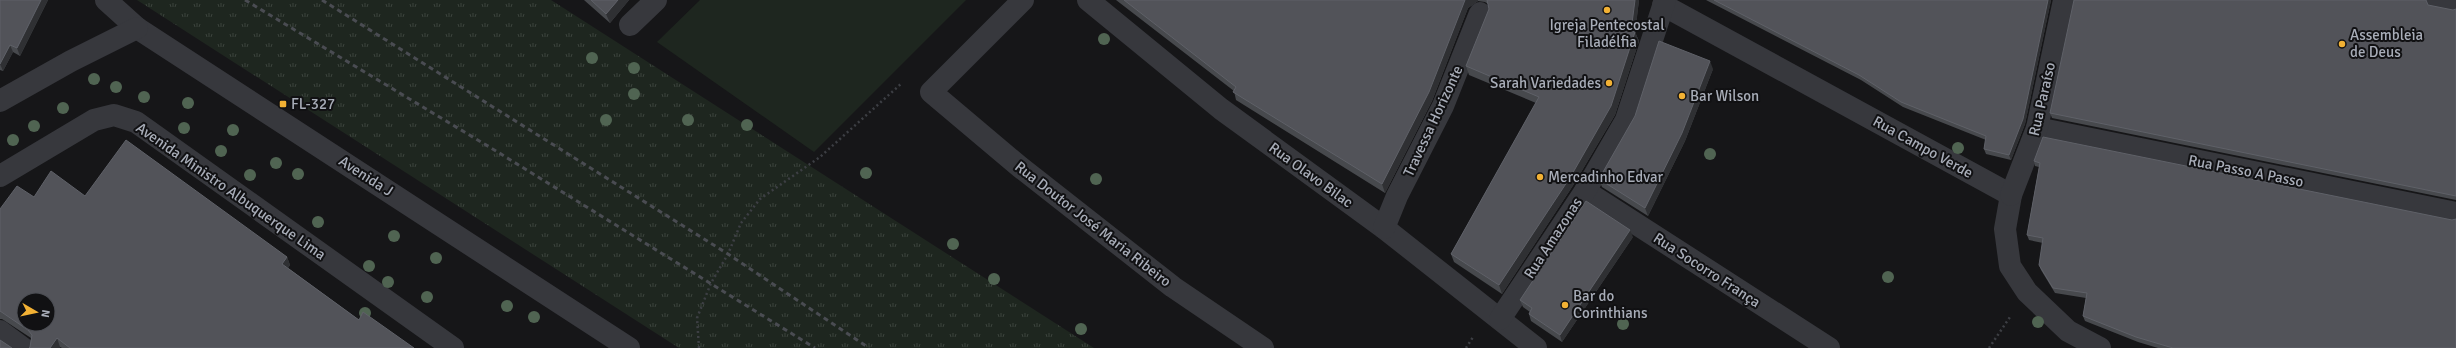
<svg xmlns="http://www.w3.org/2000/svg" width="2456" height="348" font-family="Signika,sans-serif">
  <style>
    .grass { fill: url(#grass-tufts) }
    .garden { fill: #1e261f }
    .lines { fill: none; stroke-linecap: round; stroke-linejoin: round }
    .path { stroke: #3d3f44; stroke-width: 2.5; stroke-dasharray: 2 3; stroke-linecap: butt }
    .minor { stroke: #37383d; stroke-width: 22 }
    .rail { stroke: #4a4c52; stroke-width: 3; stroke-dasharray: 5 4; stroke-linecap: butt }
    .tree { fill: #506452 }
    .wall { fill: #47494d }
    .shaded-wall { fill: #2f3033 }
    .building { fill: #525359; stroke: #5f6168; fill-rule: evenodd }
    .poi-dot { fill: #f2b134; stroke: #111113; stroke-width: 1.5 }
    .labels { text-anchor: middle; stroke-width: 4; stroke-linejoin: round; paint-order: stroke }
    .poi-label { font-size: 15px; fill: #a8adb8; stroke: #111113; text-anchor: start }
    .street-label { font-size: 15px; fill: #a8adb8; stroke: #111113 }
  </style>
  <defs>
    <pattern id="grass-tufts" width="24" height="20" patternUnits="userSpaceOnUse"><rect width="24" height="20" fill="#1e261f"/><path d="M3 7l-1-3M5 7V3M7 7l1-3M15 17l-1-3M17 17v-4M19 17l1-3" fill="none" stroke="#3c433d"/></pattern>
  </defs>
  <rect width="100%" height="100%" fill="#161618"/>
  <polygon class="grass" points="137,0 551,0 1094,348 679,348"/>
  <polygon class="garden" points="700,0 966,0 814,152 657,42"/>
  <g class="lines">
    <g class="path">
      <polyline points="699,348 697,318 711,283 728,254 741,223 760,199 820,157 902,83"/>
      <polyline points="1466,348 1473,337"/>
      <polyline points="1989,348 2010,317"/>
    </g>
    <g class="minor">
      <polyline points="106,0 137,28 629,348"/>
      <polyline points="1023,0 931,92 1020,167 1173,287 1263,348"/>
      <polyline points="1088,0 1221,109 1384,228 1536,348"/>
      <polyline points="2437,0 2456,3"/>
      <polyline points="1663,5 2011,195 2005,229 2010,266 2027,292 2068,331 2100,348"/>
      <polyline points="630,25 656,0"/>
      <polyline points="0,101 71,61 137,28"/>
      <polyline points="2037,128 2456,213"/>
      <polyline points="0,176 94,120 114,115 136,122 453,348"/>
      <polyline points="1585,191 1829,348"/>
      <polyline points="2011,195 2037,128 2064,0"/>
      <polyline points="1384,228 1397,196 1443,106 1480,13"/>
      <polyline points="1500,319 1585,191 1626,120 1665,0"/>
      <polyline points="0,331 23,348"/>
    </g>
    <g class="rail">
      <polyline points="245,0 496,151 815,348"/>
      <polyline points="322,0 728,254 869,348"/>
    </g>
  </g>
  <g class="tree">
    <circle cx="1104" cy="39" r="6"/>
    <circle cx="592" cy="58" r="6"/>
    <circle cx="634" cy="68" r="6"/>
    <circle cx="94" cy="79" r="6"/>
    <circle cx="116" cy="87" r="6"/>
    <circle cx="634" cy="94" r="6"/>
    <circle cx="144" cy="97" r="6"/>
    <circle cx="188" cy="103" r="6"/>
    <circle cx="63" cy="108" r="6"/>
    <circle cx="606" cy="120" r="6"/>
    <circle cx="688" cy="120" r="6"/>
    <circle cx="747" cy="125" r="6"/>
    <circle cx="34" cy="126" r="6"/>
    <circle cx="184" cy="128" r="6"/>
    <circle cx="233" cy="130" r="6"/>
    <circle cx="13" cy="140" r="6"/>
    <circle cx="1958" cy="148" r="6"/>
    <circle cx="221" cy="151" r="6"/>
    <circle cx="1710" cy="154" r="6"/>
    <circle cx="276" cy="163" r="6"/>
    <circle cx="866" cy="173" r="6"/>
    <circle cx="298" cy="174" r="6"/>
    <circle cx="250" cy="175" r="6"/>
    <circle cx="1096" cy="179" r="6"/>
    <circle cx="318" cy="222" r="6"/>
    <circle cx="394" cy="236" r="6"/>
    <circle cx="953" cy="244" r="6"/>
    <circle cx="436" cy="258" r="6"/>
    <circle cx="369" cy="266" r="6"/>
    <circle cx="1888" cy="277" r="6"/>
    <circle cx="994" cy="279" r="6"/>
    <circle cx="388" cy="282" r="6"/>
    <circle cx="427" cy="297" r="6"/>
    <circle cx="507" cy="306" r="6"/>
    <circle cx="365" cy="313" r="6"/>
    <circle cx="534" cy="317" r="6"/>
    <circle cx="2038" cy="322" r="6"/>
    <circle cx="1623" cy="324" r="6"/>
    <circle cx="1081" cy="329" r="6"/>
  </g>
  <g class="wall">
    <polygon points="0,0 48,0 20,56 13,52 3,71 0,70"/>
    <polygon points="584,0 629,0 610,23"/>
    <polygon points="1116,0 1639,0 1635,32 1639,41 1615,115 1574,184 1502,294 1454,262 1451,254 1536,103 1469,75 1466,66 1489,9 1488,4 1485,2 1478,1 1468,8 1432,101 1385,193 1236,100 1234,91"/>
    <polygon points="1706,0 2051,0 2025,124 2011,160 1986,154 1984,149 1986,140 1903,107 1861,80"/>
    <polygon points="2428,5 2453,10 2456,9 2456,200 2052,118 2050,113"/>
    <polygon points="1713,69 1685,141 1648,216 1602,187 1599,179"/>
    <polygon points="2034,161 2452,220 2456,348 2158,348 2138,342 2085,321 2083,316 2086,298 2055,293 2041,270 2039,265 2043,243 2029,240 2027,235 2039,167 2035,166"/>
    <polygon points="85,196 287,257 290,265 288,268 359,320 414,348 62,348 60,347 59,348 29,348 30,347 31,338 2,319 0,319 0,209 34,197"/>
    <polygon points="1633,237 1562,342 1531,321 1529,314 1530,312 1523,307 1520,300"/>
  </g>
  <g class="shaded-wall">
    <polygon points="41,0 48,0 20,56 17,48"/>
    <polygon points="618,0 629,0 610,23 606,14"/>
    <polygon points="1465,0 1478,0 1478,1 1468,8 1432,101 1385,193 1382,184"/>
    <polygon points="1635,0 1639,0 1635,35 1635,32 1639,41 1615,115 1574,184 1502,294 1499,285"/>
    <polygon points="2048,0 2051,0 2025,124 2011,160 2009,155"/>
    <polygon points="10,45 13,52 3,71 0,64"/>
    <polygon points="1710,61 1713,69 1685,141 1648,216 1645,208"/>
    <polygon points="1630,230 1633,237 1562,342 1560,335"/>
    <polygon points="287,257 290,265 285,272 282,264"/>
    <polygon points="57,338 60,347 59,348 50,348"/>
  </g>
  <g class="building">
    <polygon points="0,0 41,0 17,48 10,45 0,64"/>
    <polygon points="591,0 618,0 606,14"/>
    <polygon points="1124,0 1465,0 1429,92 1382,184 1233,92 1236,87"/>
    <polygon points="1487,0 1635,0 1631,31 1635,32 1611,106 1571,176 1499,285 1451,254 1539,97 1466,66 1489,9"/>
    <polygon points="1714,0 2048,0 2023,119 2009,155 1984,149 1986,136 1901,102 1859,75"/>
    <polygon points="2074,0 2426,0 2428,5 2453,10 2456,9 2456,196 2050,113"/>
    <polygon points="1659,41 1710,61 1682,133 1645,208 1599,179 1635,116"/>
    <polygon points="2043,137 2452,220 2456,219 2456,348 2173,348 2136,337 2083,316 2087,293 2053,288 2039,265 2043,238 2027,235 2040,163 2034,161"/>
    <path d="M126,140L287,257L282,264L359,320L363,312L414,348H70L57,338L50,348H29L30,347L32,335L28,330L0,311V209L17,186L34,197L51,171L85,196ZM24,300H48V324H24Z"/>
    <polygon points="1586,201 1630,230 1560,335 1529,314 1532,308 1520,300"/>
    <polygon points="0,340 12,348 0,348"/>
  </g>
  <g class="poi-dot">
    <circle cx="1607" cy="10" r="4"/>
    <circle cx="2342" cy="44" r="4"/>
    <circle cx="1609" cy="83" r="4"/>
    <circle cx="1682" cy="96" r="4"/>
    <rect x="279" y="100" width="8" height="8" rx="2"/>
    <circle cx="1540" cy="177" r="4"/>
    <circle cx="1565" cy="305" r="4"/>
  </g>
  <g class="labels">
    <g class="poi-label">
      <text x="1607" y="30" text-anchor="middle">Igreja Pentecostal<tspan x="1607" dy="17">Filadélfia</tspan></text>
      <text x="2350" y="40">Assembleia<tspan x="2350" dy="17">de Deus</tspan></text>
      <text x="1601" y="88" text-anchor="end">Sarah Variedades</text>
      <text x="1690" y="101">Bar Wilson</text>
      <text x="291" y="109">FL-327</text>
      <text x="1548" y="182">Mercadinho Edvar</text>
      <text x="1573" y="301">Bar do<tspan x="1573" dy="17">Corinthians</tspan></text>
    </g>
    <g class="street-label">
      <text transform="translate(2042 99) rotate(-77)" y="5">Rua Paraíso</text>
      <text transform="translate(1433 121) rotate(-65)" y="5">Travessa Horizonte</text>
      <text transform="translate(1923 147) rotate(29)" y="5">Rua Campo Verde</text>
      <text transform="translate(2246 171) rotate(11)" y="5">Rua Passo A Passo</text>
      <text transform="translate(1311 175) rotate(36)" y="5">Rua Olavo Bilac</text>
      <text transform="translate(366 176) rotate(33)" y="5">Avenida J</text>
      <text transform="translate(231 191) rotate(35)" y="5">Avenida Ministro Albuquerque Lima</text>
      <text transform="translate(1093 224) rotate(38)" y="5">Rua Doutor José Maria Ribeiro</text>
      <text transform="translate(1553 238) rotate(-57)" y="5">Rua Amazonas</text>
      <text transform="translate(1707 270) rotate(33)" y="5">Rua Socorro França</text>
    </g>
  </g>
  <g transform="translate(36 312) rotate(99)"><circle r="19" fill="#111113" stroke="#4d4f55"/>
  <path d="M0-3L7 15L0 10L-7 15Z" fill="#f2b134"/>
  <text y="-6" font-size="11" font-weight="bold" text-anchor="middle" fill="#a8adb8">N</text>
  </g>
</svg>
